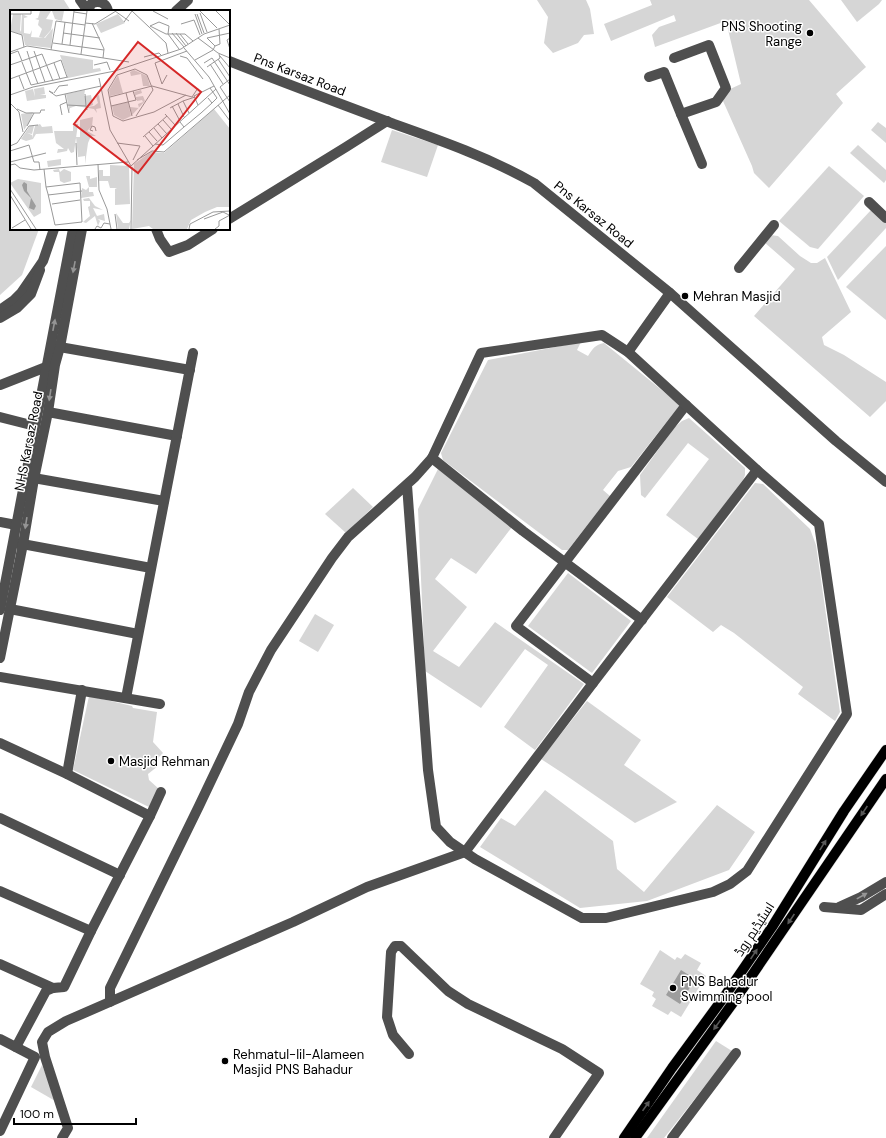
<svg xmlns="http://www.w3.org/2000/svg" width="886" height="1138" font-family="'DM Sans',Cairo,sans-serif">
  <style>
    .green { fill: #d6d6d6 }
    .water { fill: #9d9d9d }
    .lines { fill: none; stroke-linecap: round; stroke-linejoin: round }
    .major-casing { stroke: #dbdbdb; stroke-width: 11 }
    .minor { stroke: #4f4f4f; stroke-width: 10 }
    .major { stroke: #000; stroke-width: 10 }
    .oneway { fill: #959595 }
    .oneway2 { fill: #595959 }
    .poi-dot { fill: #000; stroke: #fff; stroke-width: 1.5 }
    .labels { text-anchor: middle; stroke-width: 3; stroke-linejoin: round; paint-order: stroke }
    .poi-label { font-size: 13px; fill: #000; stroke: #fff; text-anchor: start }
    .street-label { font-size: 13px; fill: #000; stroke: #fff }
    .inset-road { fill: none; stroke: #999; stroke-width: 1 }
    .view { fill: #d62828; fill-opacity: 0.15; stroke: #d62828; stroke-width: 2 }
    .inset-edge { fill: none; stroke: #000; stroke-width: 2 }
  </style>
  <rect width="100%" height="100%" fill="#fff"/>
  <g class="green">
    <polygon points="0,0 64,0 71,11 11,11 11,229 39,229 22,275 0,295"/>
    <polygon points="537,0 586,0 590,9 594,34 584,35 578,43 553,53 544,43 548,17"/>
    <polygon points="650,0 809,0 866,67 836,94 843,103 769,188 754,173 752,166 723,101 728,90 741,84 726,21 655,47 652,35 659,27 676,21 674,15 611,41 604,24 652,5"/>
    <polygon points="841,0 882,0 879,4 857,22"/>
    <polygon points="878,122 886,128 886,143 871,130"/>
    <polygon points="392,130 438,145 427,177 381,162"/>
    <polygon points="858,145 886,170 886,180 884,183 850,153"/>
    <polygon points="829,166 864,196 818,249 810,247 779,221"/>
    <polygon points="872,209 886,222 886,228 838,280 827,257"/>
    <polygon points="770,235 778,236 800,256 811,263 817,263 825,258 851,312 822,337 824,345 844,355 886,382 886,401 870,417 754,316 795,269 764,242"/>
    <polygon points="886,246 886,320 846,287"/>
    <path d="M581,342L577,350L588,356C593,348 595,345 604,343L680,405L631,467L618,471L603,490L610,496L568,550H562L443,460L441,453L488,360Z"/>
    <polygon points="689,418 745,468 745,475 743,480 698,539 666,515 709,459 688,443 645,498 641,495 640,475 674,428 682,421"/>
    <polygon points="438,469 512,527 476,574 451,558 435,579 467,607 433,651 459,667 495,622 584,684 535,750 504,727 548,665 525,649 481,708 425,671 418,509"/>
    <polygon points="755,483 763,484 810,529 816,545 840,712 835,721 798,694 803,687 734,633 721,625 713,632 667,597"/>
    <polygon points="353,488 373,507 346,533 325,514"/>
    <polygon points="568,573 631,621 592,673 528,626"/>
    <polygon points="315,614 334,625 318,652 299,641"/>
    <polygon points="89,696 132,706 133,708 157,712 153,742 163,753 155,761 158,766 148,774 149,780 159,789 151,808 73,770"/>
    <polygon points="587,701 641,740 624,765 677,802 635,823 564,774 541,759"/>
    <polygon points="545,790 613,841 617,869 644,892 717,805 755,832 729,870 647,901 580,908 480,847 501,818 515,826"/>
    <polygon points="660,950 675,960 677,957 681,959 685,954 701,963 697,970 706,976 681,1017 671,1011 668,1015 652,1006 656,999 652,996 654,992 640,984"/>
    <polygon points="716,1041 732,1051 731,1053 664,1138 647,1138"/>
    <polygon points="42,1065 57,1102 31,1087"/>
  </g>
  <polygon class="water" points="681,970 695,979 680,1004 666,995"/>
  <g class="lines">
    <defs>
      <g id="major">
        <polyline points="624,1138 672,1068 724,997 772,927 844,811 886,750"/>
        <polyline points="635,1138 735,1000 886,779"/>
      </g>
    </defs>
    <use href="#major" class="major-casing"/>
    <g class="minor">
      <polyline points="80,0 87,10"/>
      <path d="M88,11L91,4C98,0 106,2 108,11"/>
      <polyline points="176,11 188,0"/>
      <path d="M229,61C284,83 339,103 394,124C442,141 490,158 534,183L670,293L836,441L886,482"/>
      <polyline points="649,77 664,72 681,114 716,102 726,88 709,45 674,58"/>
      <polyline points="681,114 702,164"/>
      <polyline points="869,202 886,218"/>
      <polyline points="229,219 346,147 387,121"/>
      <polyline points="156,229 160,239 169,252 188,245 213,229"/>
      <polyline points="739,268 774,225"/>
      <polyline points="0,310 14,300 21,293 43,261 54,229"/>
      <polyline points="0,318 17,308 31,294 40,270"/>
      <polyline points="54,346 190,370"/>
      <polyline points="628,352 670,293"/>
      <polyline points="0,385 46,367"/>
      <polyline points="48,412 177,436"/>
      <polyline points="0,417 35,426"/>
      <polyline points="432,458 523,531 642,620"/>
      <polyline points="28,477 164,501"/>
      <polyline points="0,522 16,525"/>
      <polyline points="17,543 151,568"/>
      <polyline points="10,609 138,634"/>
      <polyline points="0,610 73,229"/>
      <polyline points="0,658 23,544 34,479 48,412 55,365 60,347 82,229"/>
      <polyline points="0,677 160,704"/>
      <polyline points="593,683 516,626 686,405"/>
      <polyline points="126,698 193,353"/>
      <polyline points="0,743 67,774 150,816"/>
      <polyline points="67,774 82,690"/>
      <polyline points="0,818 120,875"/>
      <polyline points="0,891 91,931 150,816 161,792"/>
      <polyline points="824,907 861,910 886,894"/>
      <polyline points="839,907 861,897 886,882"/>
      <polyline points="0,964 53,988"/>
      <polyline points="110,1002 110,988 199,806 238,724 249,692 271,650 332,558 348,537 415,477 432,458 481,353 602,335 628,352 757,470 819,524 847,714 747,871 730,884 713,892 606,918 582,918 475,859 450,842 436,827 428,770 407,485"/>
      <polyline points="0,1039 35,1057 0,1131"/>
      <polyline points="16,1047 46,991 53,988 64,987 91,931"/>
      <polyline points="409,1054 393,1035 387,1017 391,952 395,946 401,946 448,991 468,1004 562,1049 599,1073 554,1138"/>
      <polyline points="62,1138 68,1128 45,1057 42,1042 48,1032 66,1021 293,922 367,887 465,852 593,683 757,470"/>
      <polyline points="672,1138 736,1053"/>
    </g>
    <use href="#major" class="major"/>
  </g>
  <defs><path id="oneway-solid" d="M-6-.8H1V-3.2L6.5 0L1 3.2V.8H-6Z"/></defs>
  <g class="oneway">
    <use href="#oneway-solid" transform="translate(74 267) rotate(101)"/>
    <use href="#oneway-solid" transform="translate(54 325) rotate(-79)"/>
    <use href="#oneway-solid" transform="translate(50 395) rotate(99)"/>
    <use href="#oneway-solid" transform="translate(26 523) rotate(99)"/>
    <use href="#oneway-solid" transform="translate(862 896) rotate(-29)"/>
  </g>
  <g class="oneway2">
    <use href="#oneway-solid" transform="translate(864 811) rotate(124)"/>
    <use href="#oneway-solid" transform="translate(823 845) rotate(-58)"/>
    <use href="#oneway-solid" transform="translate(791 919) rotate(124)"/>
    <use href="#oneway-solid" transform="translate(754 954) rotate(-56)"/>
    <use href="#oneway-solid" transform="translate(717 1025) rotate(126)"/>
    <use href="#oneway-solid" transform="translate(646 1106) rotate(-55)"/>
  </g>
  <g class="poi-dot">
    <circle cx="810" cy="33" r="4"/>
    <circle cx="685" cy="296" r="4"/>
    <circle cx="111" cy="761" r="4"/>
    <circle cx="673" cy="988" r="4"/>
    <circle cx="225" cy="1061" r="4"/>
  </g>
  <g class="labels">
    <g class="poi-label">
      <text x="802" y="31" text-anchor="end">PNS Shooting<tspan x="802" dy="15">Range</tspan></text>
      <text x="693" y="301">Mehran Masjid</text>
      <text x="119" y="766">Masjid Rehman</text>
      <text x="681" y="986">PNS Bahadur<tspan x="681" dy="15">Swimming pool</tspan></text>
      <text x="233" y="1059">Rehmatul-lil-Alameen<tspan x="233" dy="15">Masjid PNS Bahadur</tspan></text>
    </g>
    <g class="street-label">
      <text transform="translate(300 74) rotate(21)" y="5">Pns Karsaz Road</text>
      <text transform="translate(594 214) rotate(39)" y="5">Pns Karsaz Road</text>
      <text transform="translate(28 441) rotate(-79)" y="5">NHS Karsaz Road</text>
      <text transform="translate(754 929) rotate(-57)" y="5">اسٹیڈیم روڈ</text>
    </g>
  </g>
  <g transform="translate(10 10)">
    <rect width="220" height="220" fill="#fff"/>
    <path d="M30,1H41L36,9L43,10L41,20L34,28L29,27L32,19L28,15L29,10L25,9L28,8ZM42,1H54L52,11L45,9ZM3,4H11L10,20L11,22L12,4L18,7L14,8V23L20,24L22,20L21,27L35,28L43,18L41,38L15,35L13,25L0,21ZM108,4L115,13L91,23L86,14ZM50,45L83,50V59L90,58L91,61L58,68ZM124,60L137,66L140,76H133L131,64L121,66L120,62ZM108,65L113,83L100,86L99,80ZM34,77L35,84L30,85H36V88L17,91L15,81L23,79L25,87L24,79ZM75,80L74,86L81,85L83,95L77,97L84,96L88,93L86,86L89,85L91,98L86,99L87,103L84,99L66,96L60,98V103L56,84ZM131,80L132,83L126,85V87L133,86L135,91L122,105L120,97L129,98L128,94L133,92L132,90L127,91L124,82ZM118,92L121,106L113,110L104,105L102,96ZM204,99L220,119V197H207L195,202L181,210L177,219H143L139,216L122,219L124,154L141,142L154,143ZM23,102L20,111L14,120L11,104ZM83,107L82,116L77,121L86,126H81L78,133L75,154V146L68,147L66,127H70V110ZM30,114L32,117L42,116L43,123L26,124L23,129L16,131L11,129L20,116H24L22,124L17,123L22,125V128L25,116ZM63,114H68L64,142L61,143L58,138L57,141L47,143L48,139H54L46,133L44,121H63ZM51,149V155L38,157L37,151ZM100,155L119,156L120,194L105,195V179L107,178H100L98,171H89V160H93V166H100ZM49,159L50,162L54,159L61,162V171L54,173L50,171L49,162H44L43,160ZM76,166H80V169L87,167V177H79V182H83L84,186L71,188L72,178L76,180L79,177ZM8,169L31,173V203L24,207L0,173ZM79,188L85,196L93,200L83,198L87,206L94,204L95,211L88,209L90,211L88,216L85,206L76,213L73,212L80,206L78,197L80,196V191H74L73,189ZM106,203L113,213H119L121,210L119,219H108Z" fill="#d6d6d6"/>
    <path d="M14,172L17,174V181L26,196L24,200L19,198L21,188L14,181L12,175Z" fill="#9d9d9d"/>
    <path class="inset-road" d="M105,1L119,11M143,1L158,9M190,1L207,18M206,1L219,14M64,2L77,4M190,3L197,22M0,4H21V1M185,4L192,24M187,4L194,23M184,10L190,25M114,12L122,1L156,33L158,43M75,13L85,14L106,1M82,13L94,39L93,48M171,14L184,10M140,16L149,12L159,16L158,24L169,39M140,16L156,24H175L183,31M0,21L12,25L14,37M53,23L90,28M162,23L174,37M166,23L176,36M170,24L178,34M188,28L208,43L220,48M220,28L217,30L220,39M43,33L94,40M52,34L55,12M60,35L64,1M205,36L197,28L220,23M205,36L210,34L209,19M174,38L199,67L220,104M41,40L46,11L75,15M17,41L23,60M24,41L35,72M0,42L17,36L119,52M0,44L8,41L12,51M71,44L77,1M170,46L177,48L193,69M210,46L220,58M134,47L149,43L151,45M208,49L220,67M185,50L203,40L205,36M12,52L21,75L58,67M44,53L50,69M194,53L202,48L220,75M200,54L213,74M0,55L32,44L43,71M84,55L97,52L100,60M197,57L210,48L209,44M23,61L28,74M157,65L152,74L145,53L177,41M9,66L14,79M89,68L100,120L121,156M0,69L51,50L57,67M220,69L210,77L220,92M200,78L207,88L202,93M43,83L39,81L46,86L91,76M44,83L49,76L58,75M116,83L122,106M55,84L59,103M75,84L76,96M0,85L23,77L105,61L171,39L194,24L220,15M100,87L142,76L182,87L188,78M173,91L185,87M0,93L9,102L13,122M168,94L174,107M57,95L76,96L77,100M188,95L184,86L204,76M208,95L220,111M101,96L126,90L123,81M162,96L170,111M160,98L173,91L179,103M7,99L16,103H30L31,100H35M155,104L165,115M52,105L50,95L57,92M126,106L143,80L137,65L125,59L107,65L98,80L103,106L113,111L144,102L176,85M153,110L161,119M170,112L174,117L191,103L202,93L198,88M148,114L157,124M17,116L24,103M144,118L152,128M83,121L80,120L82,116L85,117L86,121M139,122L147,131M135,126L143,136M133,127L157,106M66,133L67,155M107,133L130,136L123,150M145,134L153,135L174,117M0,136L7,133L19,116L28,115M0,141L19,135L24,152H29L30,160M127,150L142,141L154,142L220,85M0,152L36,143M88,154L89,180L97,199L101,219M0,155L5,154L10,158L24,160L118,152M121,156L206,79M34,159L36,177L38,184L45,215L72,212L70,173L36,177M0,179L26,219M0,185L21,219M38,185L72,181M42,194L70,190M105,204L107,219M194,209L213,202L219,205M2,218L15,210M85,219L87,216L91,218L94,213L100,214M121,219L122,157M179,219L180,214L203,202L220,201M205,219L209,216V211L220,205"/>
    <path class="view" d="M128,32L191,82L128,163L64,114Z"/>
    <rect width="220" height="220" class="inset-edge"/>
  </g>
  <path d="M14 1118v6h122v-6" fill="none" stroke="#000000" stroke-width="2"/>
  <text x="20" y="1118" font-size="12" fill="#000000" stroke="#ffffff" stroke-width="3" paint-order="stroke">100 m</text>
</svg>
